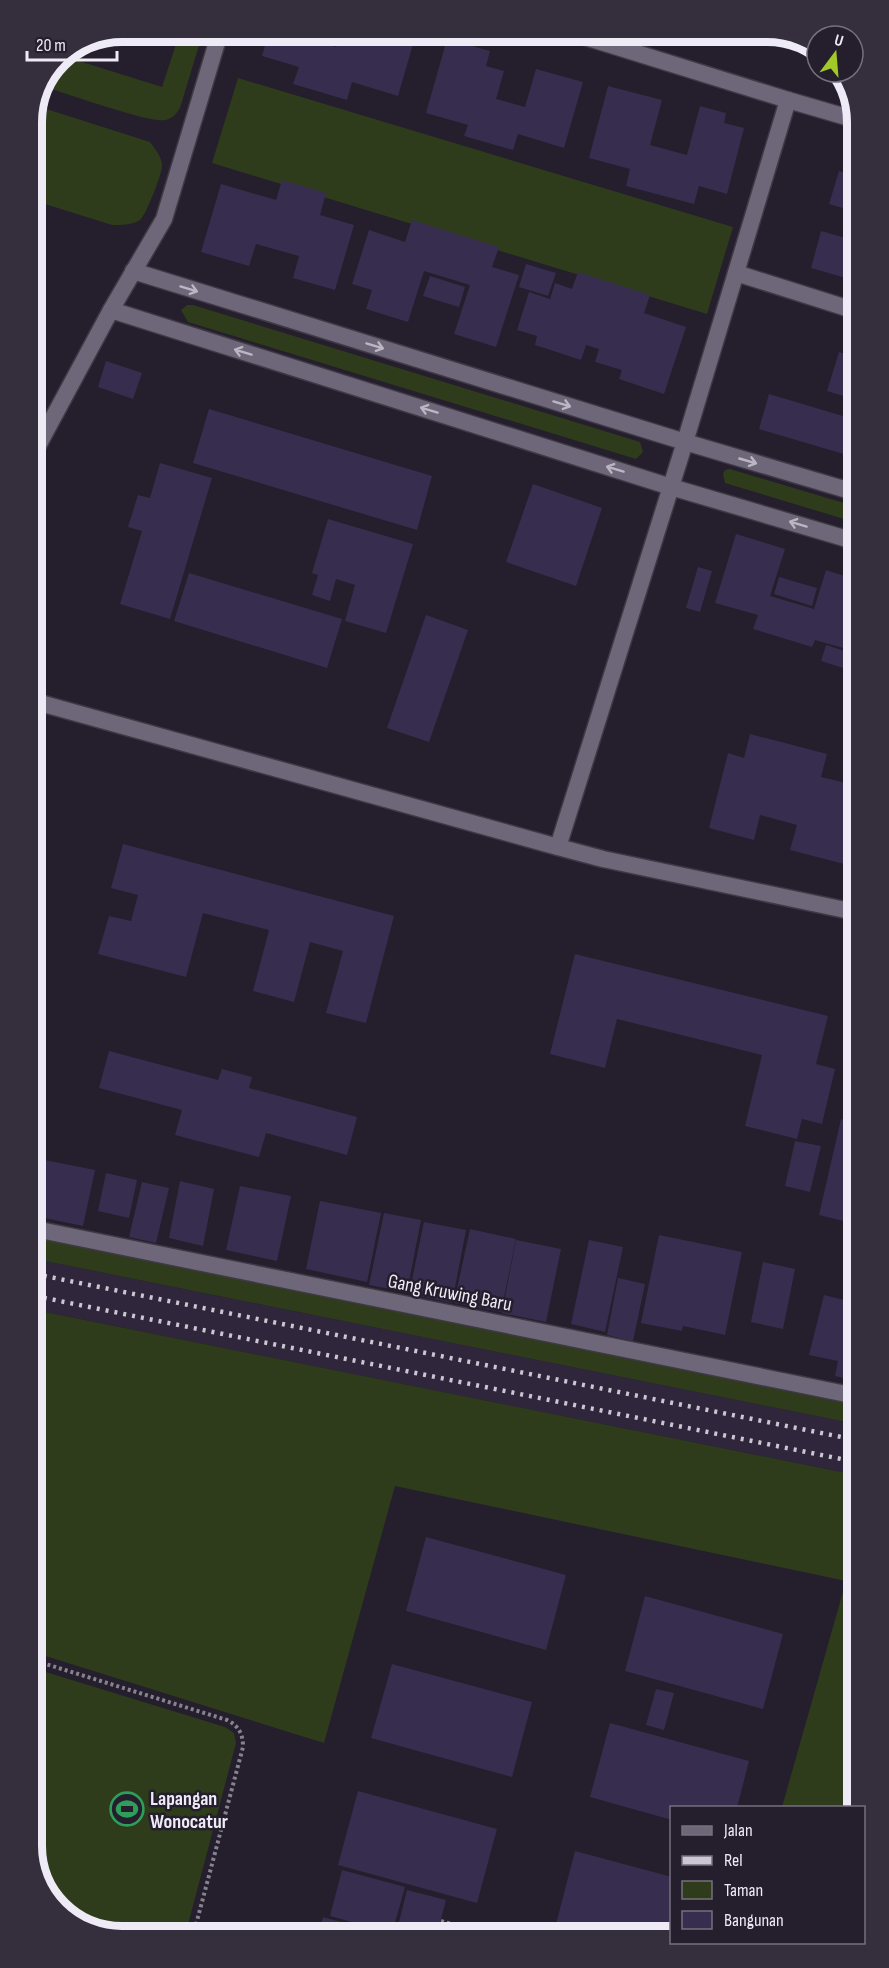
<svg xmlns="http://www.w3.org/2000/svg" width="889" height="1968" font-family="'Sofia Sans Condensed',sans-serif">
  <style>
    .built { fill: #2f263b }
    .green { fill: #2e3c1b }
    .building { fill: #372e4f }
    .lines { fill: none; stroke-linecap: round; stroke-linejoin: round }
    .minor-casing { stroke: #3f3946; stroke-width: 19 }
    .path { stroke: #87828f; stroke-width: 4; stroke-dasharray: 3 3; stroke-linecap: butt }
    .minor { stroke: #6e6779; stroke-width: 16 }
    .rail { stroke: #cbc6d2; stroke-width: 4.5; stroke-dasharray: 3 6; stroke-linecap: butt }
    .oneway { stroke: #bbb6c4 }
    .labels { text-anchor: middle; stroke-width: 5; stroke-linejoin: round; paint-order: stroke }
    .street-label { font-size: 20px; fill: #efebf6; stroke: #241e2d }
    .poi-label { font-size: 20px; font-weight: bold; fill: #efebf6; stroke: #241e2d; text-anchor: start }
    .rim { fill: none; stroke: #efebf6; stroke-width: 8 }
  </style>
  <rect width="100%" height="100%" fill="#241e2d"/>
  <polygon class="built" points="35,1259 856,1424 856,1475 35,1310"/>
  <g class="green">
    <path d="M180,32H203L180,108C177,113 173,118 166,120C152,124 65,93 45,87L58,58L63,56L162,87Z"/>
    <polygon points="238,78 733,227 707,314 212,163"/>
    <path d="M37,106L150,142C155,149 163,158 162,167C161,176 146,215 140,220C132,225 121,225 112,225L32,200V117Z"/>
    <polygon points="187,305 193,305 640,442 643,452 636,459 188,322 181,310"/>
    <polygon points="730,469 854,506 854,522 725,483 723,474 725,470"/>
    <polygon points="35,1237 856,1405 856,1424 35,1259"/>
    <polygon points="35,1310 856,1475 857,1807 782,1807 846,1581 395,1486 324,1743 36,1653"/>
    <polygon points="36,1669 225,1727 234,1733 236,1743 185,1936 116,1936 67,1918 36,1875"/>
  </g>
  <g class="building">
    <polygon points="269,32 318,32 315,41 336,47 341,32 407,32 416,34 398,96 352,82 347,100 293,84 299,67 262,56"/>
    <polygon points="727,32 766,32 762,44"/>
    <polygon points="447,39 490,51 486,66 504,71 496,99 525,107 536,69 583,82 564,148 518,134 513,150 464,136 468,125 426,113"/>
    <polygon points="608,86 662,100 650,145 687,155 700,106 726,113 724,123 744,128 727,194 699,186 694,204 626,186 630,169 589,158"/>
    <polygon points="839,171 853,175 853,211 829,204"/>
    <polygon points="282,180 326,193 320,215 354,225 335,290 293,278 299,256 256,244 249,266 201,252 221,184 276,200"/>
    <polygon points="412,220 499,247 492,267 519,275 496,347 454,334 470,285 424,271 408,322 366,309 372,290 352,284 369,230 405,242"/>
    <polygon points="821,231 853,240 853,280 811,268"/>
    <polygon points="526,264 556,273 548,296 519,287"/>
    <polygon points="578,272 650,295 644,313 686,327 664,394 619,379 622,370 595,362 599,349 586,345 581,360 535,345 537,336 517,330 529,292 550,299 555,283 572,289"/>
    <polygon points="430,276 465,287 459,307 423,296"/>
    <polygon points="839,352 853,356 853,399 827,391"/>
    <polygon points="106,361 142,373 133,399 98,387"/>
    <polygon points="769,394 853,419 854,457 759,429"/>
    <polygon points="209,409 432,476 417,530 193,463"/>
    <polygon points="160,463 212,478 170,619 120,604 142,531 128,527 138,495 150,498"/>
    <polygon points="533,484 602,508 576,586 506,562"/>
    <polygon points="328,519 413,544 386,633 345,621 355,585 336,579 330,601 312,595 318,575 312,573"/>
    <polygon points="736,534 785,549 770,596 814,609 826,570 854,579 854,651 815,640 812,647 753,629 758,615 715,603"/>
    <polygon points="698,567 712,571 700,612 686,608"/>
    <polygon points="189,573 342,619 327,668 174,621"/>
    <polygon points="779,577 817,588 812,606 774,594"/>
    <polygon points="426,615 468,630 429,742 387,728"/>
    <polygon points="826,645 848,652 843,668 821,661"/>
    <polygon points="750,734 827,754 821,777 855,785 855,821 844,864 790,850 797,825 760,815 754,840 709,828 728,753 744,758"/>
    <polygon points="123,844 394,916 366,1023 326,1013 343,951 310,942 294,1002 253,991 269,930 203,913 186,977 98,954 109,916 131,921 138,895 111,888"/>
    <polygon points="575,954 828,1016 816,1064 835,1069 822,1124 802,1119 797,1139 745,1126 762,1055 617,1019 605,1068 550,1054"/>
    <polygon points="109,1051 218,1080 222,1069 252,1077 249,1088 357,1117 347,1155 266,1133 259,1157 175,1135 182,1110 99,1088"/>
    <polygon points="854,1084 855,1084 855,1120 847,1118"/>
    <polygon points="841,1119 855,1123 856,1224 819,1215"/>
    <polygon points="795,1141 821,1146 810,1192 785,1186"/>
    <polygon points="45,1160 95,1170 83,1226 35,1216 35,1174 42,1176"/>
    <polygon points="106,1173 137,1180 129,1218 98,1211"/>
    <polygon points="180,1181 214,1189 203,1246 169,1238"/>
    <polygon points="142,1182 169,1188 156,1243 129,1237"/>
    <polygon points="240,1186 291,1196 277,1261 226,1250"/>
    <polygon points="320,1201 381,1213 367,1282 306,1269"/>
    <polygon points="384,1213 421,1220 407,1292 369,1285"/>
    <polygon points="424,1222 466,1230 452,1303 409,1294"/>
    <polygon points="470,1229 516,1239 501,1312 454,1303"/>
    <polygon points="659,1235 742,1252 725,1335 683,1326 682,1331 641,1323"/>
    <polygon points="516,1240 561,1249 546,1322 502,1313"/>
    <polygon points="589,1240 623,1247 605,1332 571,1324"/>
    <polygon points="763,1262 795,1269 783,1329 751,1322"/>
    <polygon points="618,1278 645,1284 633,1341 607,1335"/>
    <polygon points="824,1295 856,1303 856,1381 835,1376 838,1361 809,1355"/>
    <polygon points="426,1537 566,1575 546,1650 406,1611"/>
    <polygon points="645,1596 783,1634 763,1709 625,1671"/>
    <polygon points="392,1664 532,1702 512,1777 371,1738"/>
    <polygon points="656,1689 674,1693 664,1730 646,1725"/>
    <polygon points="610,1723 749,1761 737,1808 672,1808 672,1820 590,1797"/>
    <polygon points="358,1791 497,1829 477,1903 338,1865"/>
    <polygon points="575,1851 672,1877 672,1932 588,1933 556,1924"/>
    <polygon points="342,1870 405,1887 392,1933 330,1916"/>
    <polygon points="407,1890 446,1900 437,1934 396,1934"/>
    <polygon points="323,1917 384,1934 318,1935"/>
  </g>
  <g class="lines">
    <defs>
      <g id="minor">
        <polyline points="569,32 788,100 853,119"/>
        <polyline points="133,271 685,442 854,492"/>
        <polyline points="736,273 853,310"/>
        <polyline points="111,310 671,487 854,541"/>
        <polyline points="33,455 111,310 164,219 220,32"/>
        <polyline points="33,701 558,847 603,859 855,912"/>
        <polyline points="558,847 685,442 788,100"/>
        <polyline points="35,1229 856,1396"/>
      </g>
    </defs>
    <use href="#minor" class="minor-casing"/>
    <g class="path">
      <path d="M36,1661L227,1720C239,1726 243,1734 243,1747L193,1936"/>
      <polyline points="441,1921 487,1934"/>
    </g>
    <use href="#minor" class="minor"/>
    <g class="rail">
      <polyline points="35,1274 856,1440"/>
      <polyline points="35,1296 856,1462"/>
    </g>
  </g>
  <defs><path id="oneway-shaft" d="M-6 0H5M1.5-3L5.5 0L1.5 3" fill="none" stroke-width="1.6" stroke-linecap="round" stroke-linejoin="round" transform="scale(1.5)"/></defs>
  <g class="oneway">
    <use href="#oneway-shaft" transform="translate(189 289) rotate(17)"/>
    <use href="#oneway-shaft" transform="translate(375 346) rotate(17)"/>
    <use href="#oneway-shaft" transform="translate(243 352) rotate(-163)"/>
    <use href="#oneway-shaft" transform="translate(562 404) rotate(17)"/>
    <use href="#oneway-shaft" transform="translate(429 410) rotate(-163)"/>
    <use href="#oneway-shaft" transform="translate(748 461) rotate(16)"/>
    <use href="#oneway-shaft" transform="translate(615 469) rotate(-163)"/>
    <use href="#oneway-shaft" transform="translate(798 524) rotate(-163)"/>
  </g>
  <defs>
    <symbol id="stadium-ring" viewBox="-11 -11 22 22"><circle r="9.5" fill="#241e2d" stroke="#2e9e5b" stroke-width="1.5"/><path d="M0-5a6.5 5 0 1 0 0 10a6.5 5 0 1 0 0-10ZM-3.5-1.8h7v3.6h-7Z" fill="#2e9e5b"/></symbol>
  </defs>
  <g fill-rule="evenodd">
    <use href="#stadium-ring" x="108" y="1790" width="38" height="38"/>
  </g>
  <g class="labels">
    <g class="street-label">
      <text transform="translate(450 1292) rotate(11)" y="7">Gang Kruwing Baru</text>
    </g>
    <g class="poi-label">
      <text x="150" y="1805">Lapangan<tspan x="150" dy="23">Wonocatur</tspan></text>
    </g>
  </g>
  <path d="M0 0H889V1968H0ZM122 42H767A80 80 0 0 1 847 122V1846A80 80 0 0 1 767 1926H122A80 80 0 0 1 42 1846V122A80 80 0 0 1 122 42Z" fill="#342e3d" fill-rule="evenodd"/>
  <path class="rim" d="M122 42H767A80 80 0 0 1 847 122V1846A80 80 0 0 1 767 1926H122A80 80 0 0 1 42 1846V122A80 80 0 0 1 122 42Z"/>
  <rect x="670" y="1806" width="195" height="138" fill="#241e2d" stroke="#75707d" stroke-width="1.5"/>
  <rect x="682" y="1826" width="30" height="9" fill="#6e6779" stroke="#75707d" stroke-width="1.5"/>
  <text x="724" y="1836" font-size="18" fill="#efebf6">Jalan</text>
  <rect x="682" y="1856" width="30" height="9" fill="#cbc6d2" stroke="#75707d" stroke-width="1.5"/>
  <text x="724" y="1866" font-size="18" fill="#efebf6">Rel</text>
  <rect x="682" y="1881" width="30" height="18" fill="#2e3c1b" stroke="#75707d" stroke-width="1.5"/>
  <text x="724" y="1896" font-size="18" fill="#efebf6">Taman</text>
  <rect x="682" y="1911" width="30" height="18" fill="#372e4f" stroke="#75707d" stroke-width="1.5"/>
  <text x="724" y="1926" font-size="18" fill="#efebf6">Bangunan</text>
  <g transform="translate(835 54) rotate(16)"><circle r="28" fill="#241e2d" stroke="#75707d" stroke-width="1.5"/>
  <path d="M0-4.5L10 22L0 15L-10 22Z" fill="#a2c928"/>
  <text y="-9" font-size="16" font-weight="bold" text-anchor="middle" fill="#efebf6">U</text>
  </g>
  <path d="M27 51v9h90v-9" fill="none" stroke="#efebf6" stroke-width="3"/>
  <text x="36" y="51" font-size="18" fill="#efebf6" stroke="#241e2d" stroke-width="4.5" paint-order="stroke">20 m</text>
</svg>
